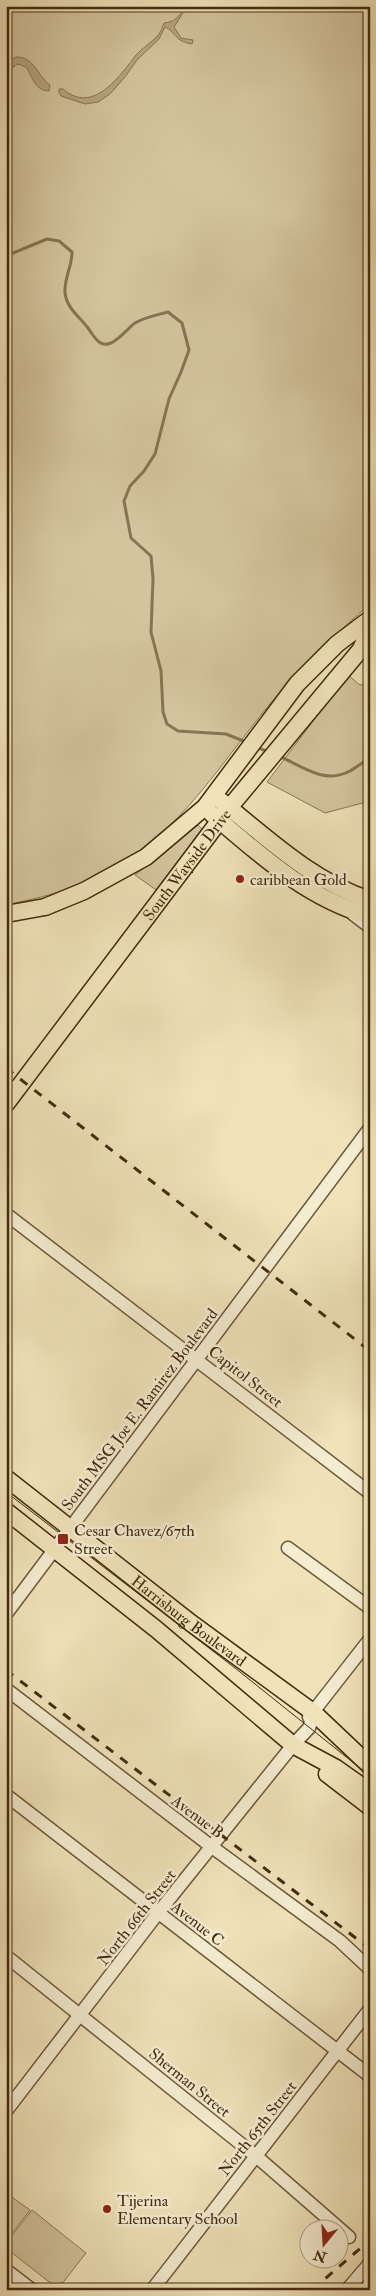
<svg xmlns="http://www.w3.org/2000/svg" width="376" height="2296" font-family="'IM FELL Double Pica',serif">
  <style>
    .green { fill: #d3c49d; stroke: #8b7856 }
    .water { fill: #b5a480; stroke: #877453 }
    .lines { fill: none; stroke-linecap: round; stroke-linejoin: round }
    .stream { stroke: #877453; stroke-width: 3 }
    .minor-casing { stroke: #6e593a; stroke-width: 15 }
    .major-casing { stroke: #432b10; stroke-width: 19 }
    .minor { stroke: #f5edd2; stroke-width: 12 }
    .major { stroke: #f0e3ba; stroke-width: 16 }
    .tram { stroke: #432b10; stroke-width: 1 }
    .rail { stroke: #432b10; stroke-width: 3; stroke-dasharray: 9 9; stroke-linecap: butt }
    .poi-dot { fill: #8f2418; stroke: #f5edd2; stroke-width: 2 }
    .labels { text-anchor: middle; stroke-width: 5; stroke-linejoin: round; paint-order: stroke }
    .street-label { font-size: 16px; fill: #432b10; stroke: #f5edd2 }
    .poi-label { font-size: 16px; fill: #432b10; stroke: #f5edd2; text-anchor: start }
  </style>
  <rect width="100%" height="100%" fill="#f0e3ba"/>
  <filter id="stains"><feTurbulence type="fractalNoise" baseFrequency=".004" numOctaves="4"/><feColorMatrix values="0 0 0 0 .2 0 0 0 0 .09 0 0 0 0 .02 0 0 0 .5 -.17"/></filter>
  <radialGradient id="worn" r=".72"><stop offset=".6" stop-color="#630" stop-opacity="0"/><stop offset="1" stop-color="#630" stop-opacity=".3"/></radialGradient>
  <g class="green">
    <path d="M6,6H370V604C339,631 308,660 281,691C222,758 184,834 100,876C71,891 38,898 6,905Z"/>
    <polygon points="348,675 360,685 370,684 370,801 325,813 267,782"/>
    <polygon points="198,825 202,829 156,890 135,875"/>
    <polygon points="6,2193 30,2210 6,2241"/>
    <polygon points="32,2210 86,2253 58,2289 6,2248 6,2243"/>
  </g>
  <g class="water">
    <path d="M184,7L186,8L174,27L181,38L193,40L192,44C174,41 177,33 165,27L159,39L137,60L125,77L110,94L98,102L85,104L61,96L59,92V89H63C93,115 119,77 136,55C143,47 153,42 159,34C162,30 162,27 164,23C175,22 179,17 184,7Z"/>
    <path d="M16,57C35,57 37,76 50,85L49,91C35,91 32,76 26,67L18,64C1,72 13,89 6,102V63Z"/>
  </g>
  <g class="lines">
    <g class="stream">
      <path d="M6,256L47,239L59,241L72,252C72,267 64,278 65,293C67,309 80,317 88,328C94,336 99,348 111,343C120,339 127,329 135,323C145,317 157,315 168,312L182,323L189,350L181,372L169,399L155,454L144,471L130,486L124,501L131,538L151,556L153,579L151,632L161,671L163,712L167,724L178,731L226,734L246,742"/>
      <polyline points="256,747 269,752"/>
      <path d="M279,756C302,766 324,785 350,771C357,767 363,762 370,758"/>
    </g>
    <defs>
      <g id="minor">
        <polyline points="353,914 370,927"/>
        <polyline points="6,1214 370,1493"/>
        <polyline points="288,1548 370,1608"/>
        <polyline points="6,1614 370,1128"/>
        <polyline points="6,1689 212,1847 340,1941 370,1969"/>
        <polyline points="309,1717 370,1639"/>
        <polyline points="6,1795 370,2076"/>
        <polyline points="6,1956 256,2156 349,2237"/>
        <polyline points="6,2111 158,1913 293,1745 309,1728 314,1713"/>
        <polyline points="6,2270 32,2290"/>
        <polyline points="152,2290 370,2009"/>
        <polyline points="347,2290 370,2263"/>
      </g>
      <g id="major">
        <path d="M221,801C267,838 313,882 370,900"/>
        <path d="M212,814C260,855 308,899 370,916"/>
        <polyline points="6,914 45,907 84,891 146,857 205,807 297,684 337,644 370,619"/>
        <path id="s1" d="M6,1104L229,808L361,649L370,628"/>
        <path id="s2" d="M6,1478L191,1623L314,1713L370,1766"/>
        <polyline points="6,1511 156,1629 293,1745 336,1768 370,1792"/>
        <polyline points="327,1774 370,1807"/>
      </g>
    </defs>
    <use href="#minor" class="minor-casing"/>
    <use href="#major" class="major-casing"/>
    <use href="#minor" class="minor"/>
    <use href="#major" class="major"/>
    <polyline class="tram" points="6,1492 235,1668 370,1776"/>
    <g class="rail">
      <polyline points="6,1068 370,1351"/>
      <polyline points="6,1670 370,1949"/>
      <polyline points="312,2290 370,2240"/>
    </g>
  </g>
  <g class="poi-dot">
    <circle cx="240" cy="879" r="5"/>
    <rect x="57" y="1533" width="12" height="12" rx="2.5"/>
    <circle cx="107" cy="2209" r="5"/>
  </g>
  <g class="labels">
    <g class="street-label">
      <text dy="6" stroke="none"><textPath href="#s1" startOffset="300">South Wayside Drive</textPath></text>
      <text transform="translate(246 1376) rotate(38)" y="6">Capitol Street</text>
      <text transform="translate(139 1409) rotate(-53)" y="6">South MSG Joe E. Ramirez Boulevard</text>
      <text dy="6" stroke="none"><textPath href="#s2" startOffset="232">Harrisburg Boulevard</textPath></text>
      <text transform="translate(198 1816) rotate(37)" y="6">Avenue B</text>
      <text transform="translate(136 1917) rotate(-52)" y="6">North 66th Street</text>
      <text transform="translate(198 1923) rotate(38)" y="6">Avenue C</text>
      <text transform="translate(190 2082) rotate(39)" y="6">Sherman Street</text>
      <text transform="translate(257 2128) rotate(-52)" y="6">North 65th Street</text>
    </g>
    <g class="poi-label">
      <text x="250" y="885">caribbean Gold</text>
      <text x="74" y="1536">Cesar Chavez/67th<tspan x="74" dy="18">Street</tspan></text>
      <text x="117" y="2206">Tijerina<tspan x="117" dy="18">Elementary School</tspan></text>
    </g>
  </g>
  <rect width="376" height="2296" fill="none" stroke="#f0e3ba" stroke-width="25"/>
  <rect x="8" y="8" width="361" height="2281" fill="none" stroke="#432b10" stroke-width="2.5"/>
  <rect x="12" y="12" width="351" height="2271" fill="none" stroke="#432b10"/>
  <g transform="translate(324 2244) rotate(198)"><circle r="24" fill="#f5edd2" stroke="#ae9f84"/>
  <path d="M0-4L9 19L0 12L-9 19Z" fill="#8f2418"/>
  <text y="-8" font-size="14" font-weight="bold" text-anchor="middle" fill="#432b10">N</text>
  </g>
  <rect width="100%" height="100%" filter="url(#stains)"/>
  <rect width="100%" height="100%" fill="url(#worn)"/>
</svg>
